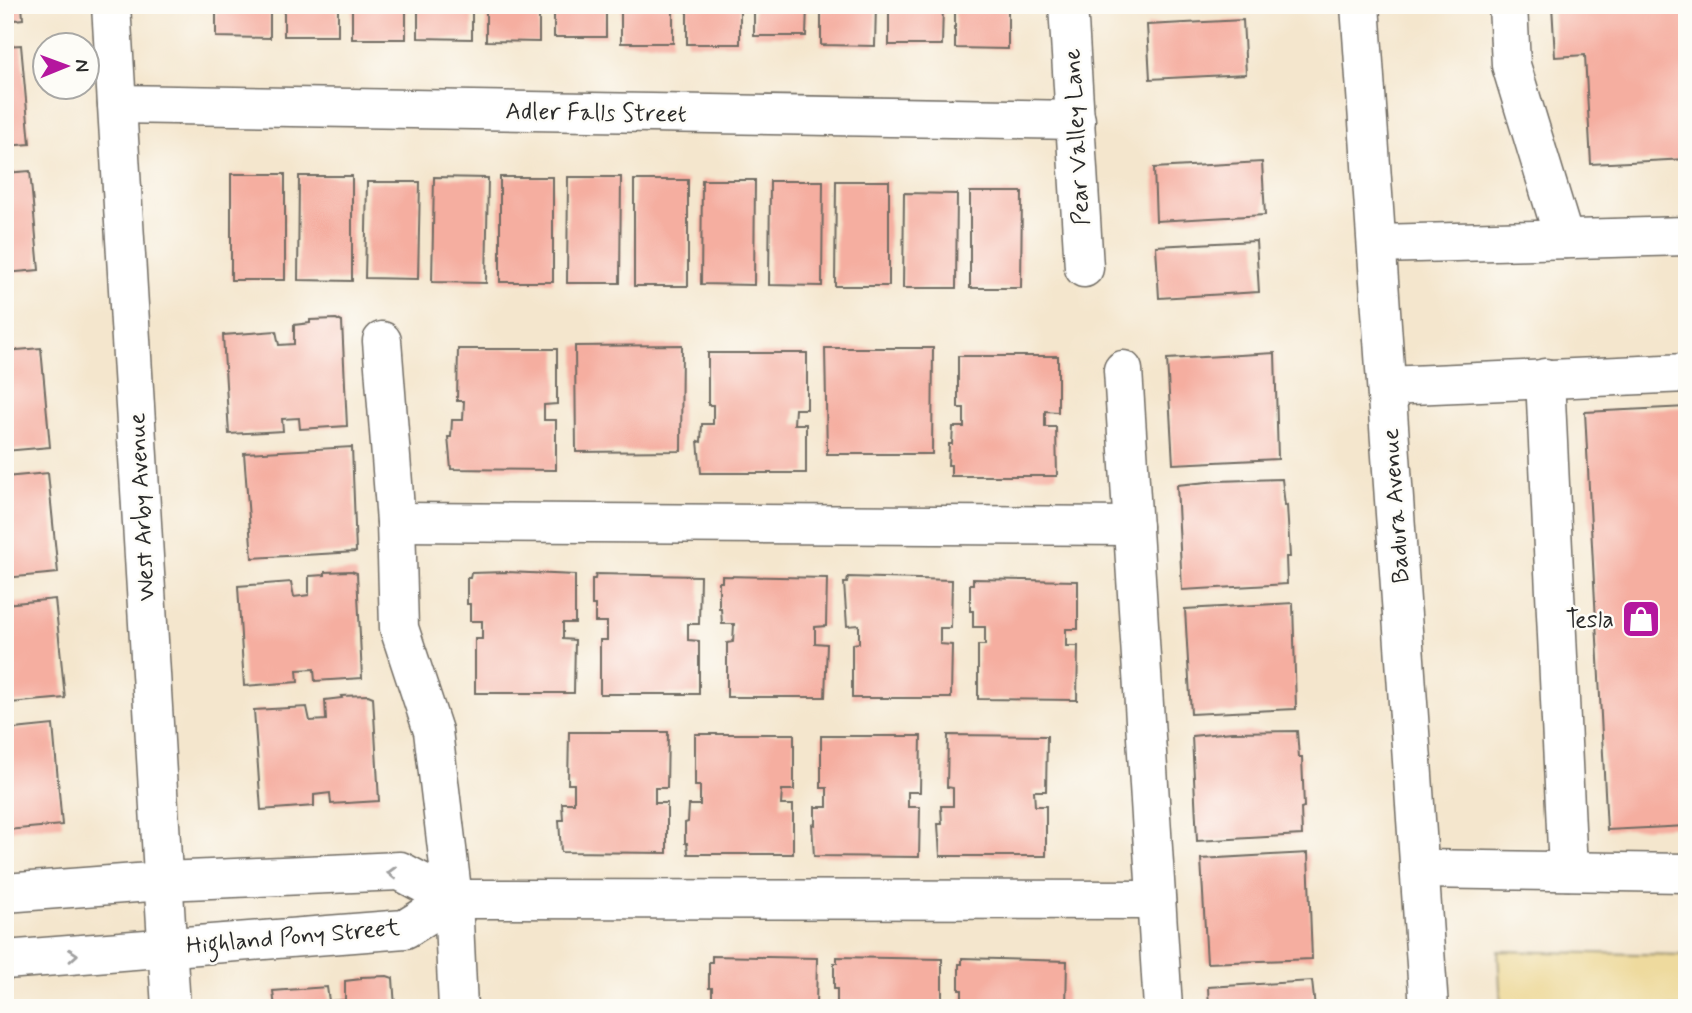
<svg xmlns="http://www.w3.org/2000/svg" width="1692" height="1013" font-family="Mynerve,sans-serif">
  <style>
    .sand { fill: #eeda9e; stroke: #8c8264; stroke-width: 2 }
    .building { fill: #f5aea0 }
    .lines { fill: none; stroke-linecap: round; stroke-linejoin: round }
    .minor-casing { stroke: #716c64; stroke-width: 41 }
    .major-casing { stroke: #716c64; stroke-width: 41 }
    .minor { stroke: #fff; stroke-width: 38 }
    .major { stroke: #fff; stroke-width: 38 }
    .oneway { stroke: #a0a0a0 }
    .labels { text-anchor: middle; stroke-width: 5; stroke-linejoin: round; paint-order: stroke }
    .street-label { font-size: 24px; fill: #2b2b2b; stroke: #fdfcf7 }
    .poi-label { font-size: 24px; fill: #2b2b2b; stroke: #fdfcf7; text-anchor: end }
  </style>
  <rect width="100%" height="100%" fill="#fdfcf7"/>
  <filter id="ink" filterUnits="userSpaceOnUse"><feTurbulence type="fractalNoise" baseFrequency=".0143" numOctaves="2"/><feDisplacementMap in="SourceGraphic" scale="14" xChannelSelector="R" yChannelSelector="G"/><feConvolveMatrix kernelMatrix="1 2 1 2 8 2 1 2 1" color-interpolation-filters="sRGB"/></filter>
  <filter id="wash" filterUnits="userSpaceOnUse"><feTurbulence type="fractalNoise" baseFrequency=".00686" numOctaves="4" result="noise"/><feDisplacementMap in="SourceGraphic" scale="28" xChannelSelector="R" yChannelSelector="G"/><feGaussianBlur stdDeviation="1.57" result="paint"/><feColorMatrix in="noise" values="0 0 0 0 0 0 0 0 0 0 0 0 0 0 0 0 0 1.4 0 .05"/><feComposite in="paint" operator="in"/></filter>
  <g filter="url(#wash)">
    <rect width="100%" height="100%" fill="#f4e6cd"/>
    <polygon class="sand" points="1498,951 1687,955 1687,1008 1501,1008"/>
    <g id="blocks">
      <g class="building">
        <polygon points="5,5 22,5 23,19 5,21"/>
        <polygon points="216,5 270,5 270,38 216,37"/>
        <rect x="284" y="5" width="54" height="31"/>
        <rect x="352" y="5" width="54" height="34"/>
        <polygon points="418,5 472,5 472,39 418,38"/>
        <polygon points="486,5 539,5 539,42 486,41"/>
        <rect x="554" y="5" width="52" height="32"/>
        <rect x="621" y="5" width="52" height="38"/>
        <rect x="687" y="5" width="53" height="39"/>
        <polygon points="754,5 807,5 806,36 754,36"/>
        <polygon points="821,5 876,5 875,46 821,45"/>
        <polygon points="889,5 943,5 942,45 889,45"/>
        <polygon points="955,5 1008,5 1008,49 955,48"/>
        <polygon points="1137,5 1242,5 1242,7 1137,12"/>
        <polygon points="1552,5 1687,5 1687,159 1591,164 1585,55 1555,57"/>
        <polygon points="1243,20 1246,74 1150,79 1147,25"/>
        <polygon points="21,45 30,144 5,146 5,46"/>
        <polygon points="1262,162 1265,215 1156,221 1154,168"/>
        <polygon points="30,171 39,270 5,273 5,173"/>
        <rect x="231" y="174" width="54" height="106"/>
        <polygon points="299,176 352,176 352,281 298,280"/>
        <polygon points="434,177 488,178 486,283 432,282"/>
        <rect x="500" y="177" width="53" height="105"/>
        <polygon points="568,177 621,177 620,283 567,283"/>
        <rect x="634" y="180" width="54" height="106"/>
        <polygon points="702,180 755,180 754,285 701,284"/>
        <polygon points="770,181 823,181 822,286 769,285"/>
        <polygon points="836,181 889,181 889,286 835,286"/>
        <polygon points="367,182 420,182 418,279 365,278"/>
        <polygon points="970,192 1022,192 1021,288 970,288"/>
        <polygon points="904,193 957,194 956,288 903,288"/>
        <polygon points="1256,241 1259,292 1159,298 1156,246"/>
        <polygon points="336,319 342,322 347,426 300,429 299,418 282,419 283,431 229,434 223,335 276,331 279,345 294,344 294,325 310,323 310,320"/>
        <polygon points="682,345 681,451 576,452 575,346"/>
        <polygon points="41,348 50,447 5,451 5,351"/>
        <polygon points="825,348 933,348 932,454 827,454"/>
        <polygon points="458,349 557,349 557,404 544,405 544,420 556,420 556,470 451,469 448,437 451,437 452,420 463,420 464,401 457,401"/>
        <polygon points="708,353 807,353 807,409 795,409 794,424 806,424 806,473 701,473 698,441 701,442 702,424 713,424 713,405 708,405"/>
        <polygon points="1275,353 1278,459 1173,464 1167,359"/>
        <polygon points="958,356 1058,356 1058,412 1045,411 1045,427 1056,427 1057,476 951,476 951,465 948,465 949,444 952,444 953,427 964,427 964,408 958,408"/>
        <polygon points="1687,407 1687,826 1607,830 1585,412"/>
        <polygon points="352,447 356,552 252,558 244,453"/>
        <polygon points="48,473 58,573 5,578 5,477"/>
        <polygon points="1282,479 1285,506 1287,505 1290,557 1286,557 1287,584 1182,590 1177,485 1218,481"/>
        <polygon points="351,571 357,573 362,678 315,681 314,669 297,670 298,682 244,686 238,586 291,582 294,597 309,595 309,576 325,575 325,572"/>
        <polygon points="507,572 575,575 575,623 563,623 563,639 575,640 574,693 475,693 475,639 482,639 482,621 470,621 470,604 467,604 467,578 470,578 471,573"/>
        <polygon points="596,574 700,576 699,624 688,624 688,640 699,641 699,694 600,694 600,640 607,640 607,622 595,622 595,605 592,605 592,579 595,579"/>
        <polygon points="722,576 827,578 826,626 815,627 815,643 827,644 825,697 727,697 727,643 733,642 734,624 722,624 721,608 719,608 719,582 722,582"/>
        <polygon points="848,577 952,580 951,628 940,628 940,644 952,645 951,698 852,698 852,644 859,643 859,625 847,626 844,583 847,583"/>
        <polygon points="973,579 1078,581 1078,629 1066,629 1066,646 1078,646 1077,700 978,699 978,645 985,645 985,627 973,627 973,611 970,611 970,584 973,584"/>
        <polygon points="55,599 65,698 10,703 8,691 5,691 5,604"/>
        <polygon points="1293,603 1296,709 1191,714 1185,609"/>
        <polygon points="368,695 373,697 379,801 331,804 330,793 314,795 314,806 261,810 254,710 307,707 310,721 326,720 325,700 342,698 341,696"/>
        <polygon points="53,725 62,825 7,830 5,730"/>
        <polygon points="1297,731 1299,757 1302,757 1304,807 1301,808 1302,835 1197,841 1192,736 1232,732"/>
        <polygon points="569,732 668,732 667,788 655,788 655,803 667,803 667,853 561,852 559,820 563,820 562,803 574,803 574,784 568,784"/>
        <polygon points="695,734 794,734 794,790 782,790 781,805 793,805 793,854 688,854 687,843 685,843 685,823 688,822 689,805 700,805 700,786 695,786"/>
        <polygon points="948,735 1047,736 1046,791 1034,791 1035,806 1046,806 1046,856 940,856 938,824 942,824 941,806 953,806 953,788 947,787"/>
        <polygon points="821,736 921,736 920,792 908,792 908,807 920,807 919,857 814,856 812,824 815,825 815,807 827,807 827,788 821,788"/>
        <polygon points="1308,853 1312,959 1207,963 1201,859"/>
        <polygon points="712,956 817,958 816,1007 724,1008 723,1004 712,1004 712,988 709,988 709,962 712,962"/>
        <polygon points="837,957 942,959 942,1007 849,1008 848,1005 837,1005 837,989 834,989 834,963 837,963"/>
        <polygon points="962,958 1067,961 1066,1008 962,1007 962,990 959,990 959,964 962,964"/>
        <polygon points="387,976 393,978 395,1008 275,1008 273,991 327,987 329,1001 345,1000 345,981 361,979 361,977"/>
        <polygon points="1312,981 1315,1008 1209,1008 1208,987"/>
      </g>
    </g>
  </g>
  <g filter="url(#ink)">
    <use href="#blocks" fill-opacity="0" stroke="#716c64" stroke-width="2"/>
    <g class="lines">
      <defs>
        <g id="minor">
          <polyline points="111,5 171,1008"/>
          <polyline points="1068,5 1084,268"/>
          <polyline points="1508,5 1511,65 1564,239"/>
          <polyline points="117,104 1076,120"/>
          <polyline points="1377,244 1687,236"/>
          <polyline points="382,341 396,522 399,628 433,731 453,899 458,1008"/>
          <polyline points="1123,370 1163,1008"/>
          <polyline points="1545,378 1568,871"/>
          <polyline points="1387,386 1687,373"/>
          <polyline points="396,522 1133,526"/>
          <polyline points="1419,869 1687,873"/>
          <polyline points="5,893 163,881 400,871 453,899 1156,900"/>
          <polyline points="5,960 405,929 453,899"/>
        </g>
        <polyline id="major" points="1360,5 1429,1008"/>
      </defs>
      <use href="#minor" class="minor-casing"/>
      <use href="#major" class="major-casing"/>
      <use href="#minor" class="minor"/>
      <use href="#major" class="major"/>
    </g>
    <defs><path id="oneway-chevron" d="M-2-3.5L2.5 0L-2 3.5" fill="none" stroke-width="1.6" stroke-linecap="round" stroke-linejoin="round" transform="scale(1.75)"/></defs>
    <g class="oneway">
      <use href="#oneway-chevron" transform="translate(392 873) rotate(-178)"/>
      <use href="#oneway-chevron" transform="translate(73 955) rotate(-4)"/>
    </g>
  </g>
  <defs>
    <symbol id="shop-square" viewBox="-11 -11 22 22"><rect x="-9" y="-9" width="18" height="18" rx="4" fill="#b5179e" stroke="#fdfcf7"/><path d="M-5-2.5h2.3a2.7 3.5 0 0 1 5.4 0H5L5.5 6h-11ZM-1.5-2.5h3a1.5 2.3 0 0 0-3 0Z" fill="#fff"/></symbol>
  </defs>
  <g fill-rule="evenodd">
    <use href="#shop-square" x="1619" y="597" width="44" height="44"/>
  </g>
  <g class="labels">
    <g class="street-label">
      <text transform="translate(596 112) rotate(1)" y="8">Adler Falls Street</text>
      <text transform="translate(1076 137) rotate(-93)" y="8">Pear Valley Lane</text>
      <text transform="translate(1395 506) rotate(-94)" y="8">Badura Avenue</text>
      <text transform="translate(141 507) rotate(-93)" y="8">West Arby Avenue</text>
      <text transform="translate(293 936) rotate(-5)" y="8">Highland Pony Street</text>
    </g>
    <g class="poi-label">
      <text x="1614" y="627">Tesla</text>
    </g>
  </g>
  <rect width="1692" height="1013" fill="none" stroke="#fdfcf7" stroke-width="28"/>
  <g transform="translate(66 66) rotate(89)"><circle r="33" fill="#fdfcf7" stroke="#a9a8a5" stroke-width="2"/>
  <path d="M0-5L12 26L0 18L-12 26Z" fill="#b5179e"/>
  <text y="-10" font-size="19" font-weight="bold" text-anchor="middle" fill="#2b2b2b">N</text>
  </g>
</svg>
